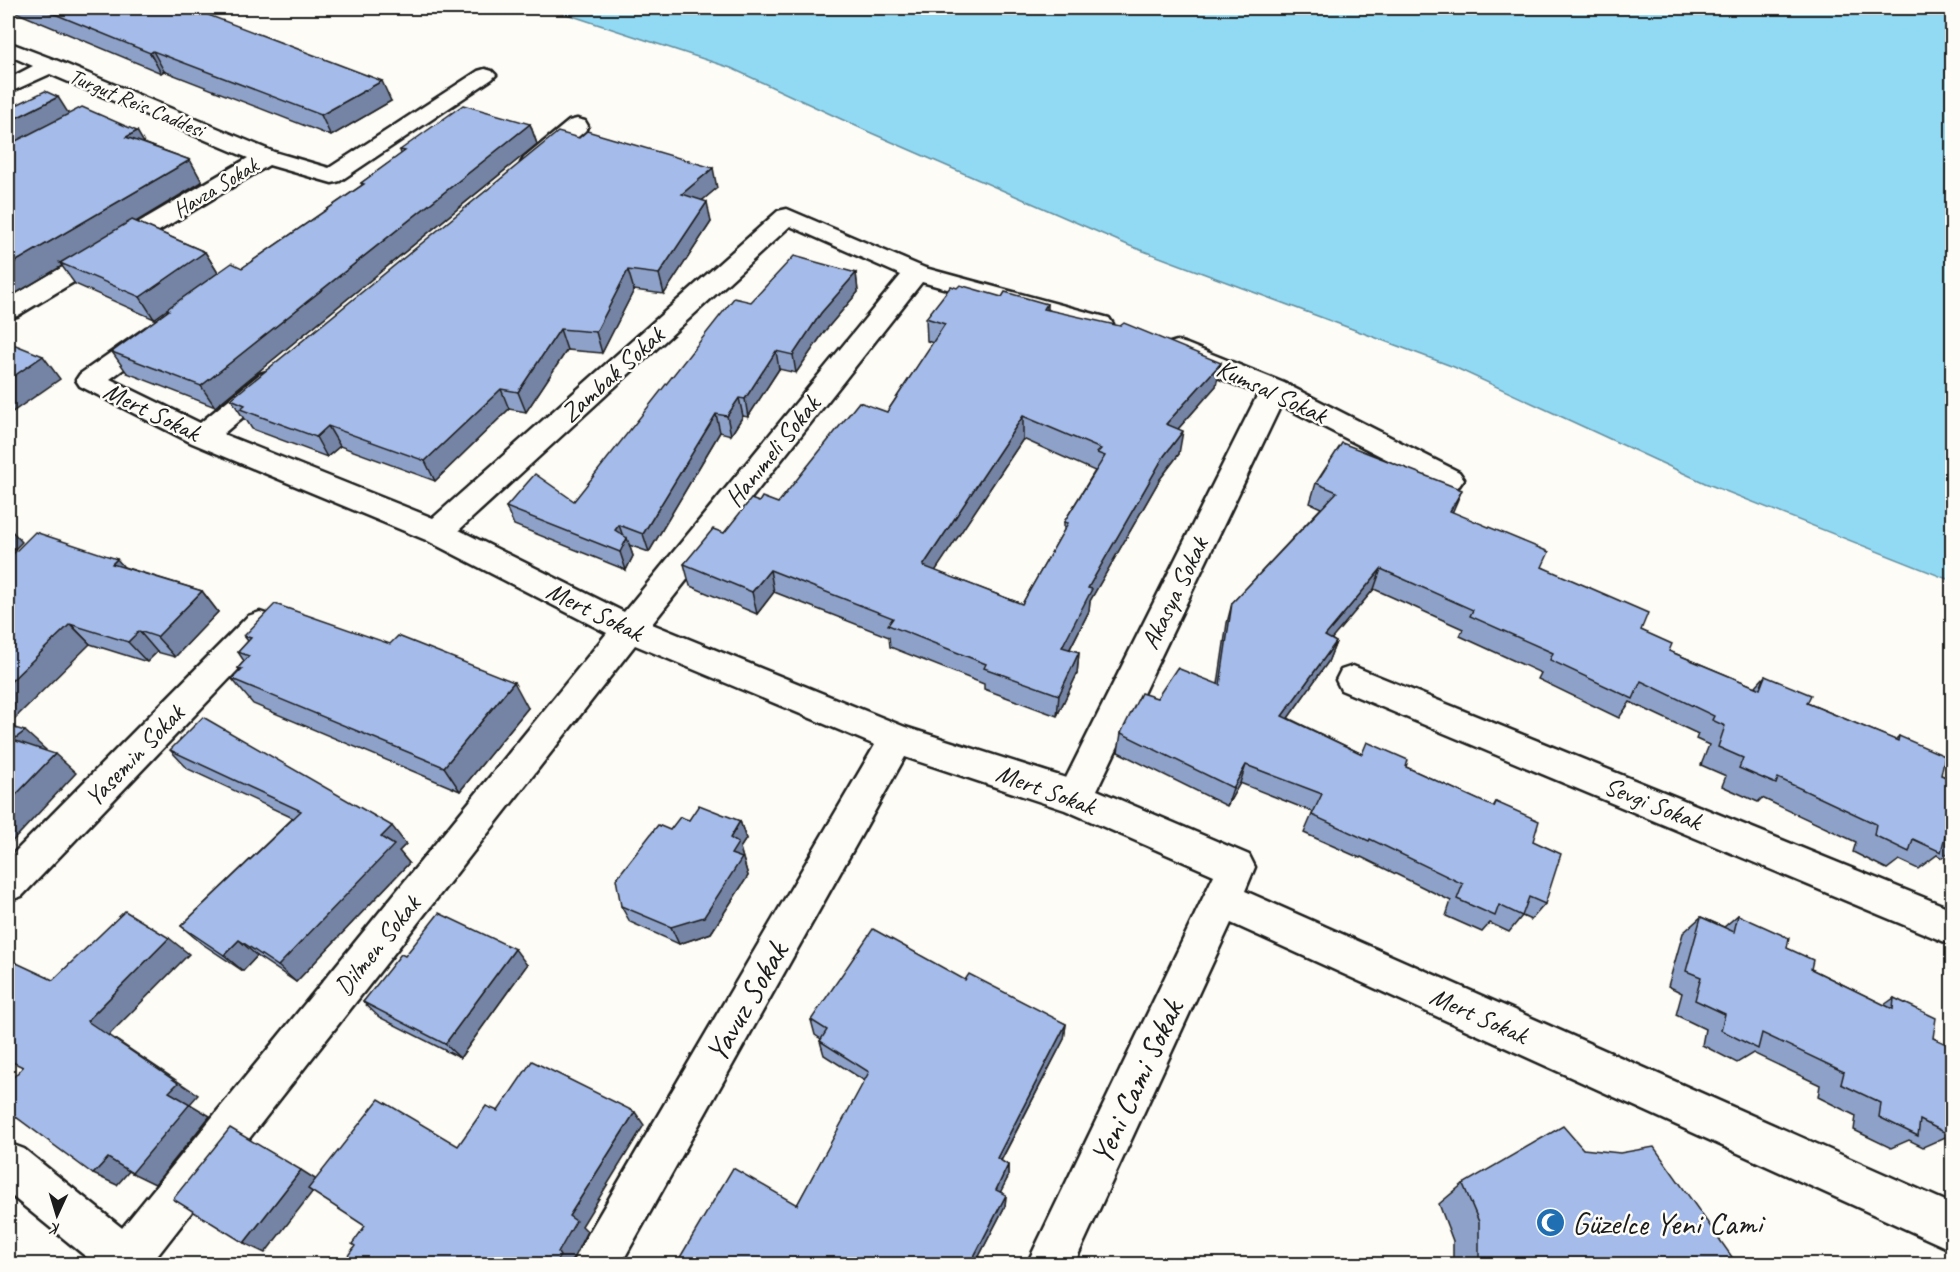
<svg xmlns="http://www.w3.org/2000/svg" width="1960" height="1272" font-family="Caveat,sans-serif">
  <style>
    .water { fill: #92daf4; stroke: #638e9e; stroke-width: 1.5 }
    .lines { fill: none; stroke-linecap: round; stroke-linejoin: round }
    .minor-casing { stroke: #1c1c1c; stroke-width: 5 }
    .secondary-casing { stroke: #1c1c1c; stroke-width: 5 }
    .minor { fill: #fdfcf7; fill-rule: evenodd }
    .secondary { fill: #fdfcf7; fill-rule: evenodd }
    .wall { fill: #8ea2c9; stroke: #1c1c1c; stroke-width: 1.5; fill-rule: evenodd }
    .shaded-wall { fill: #7484a4; stroke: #1c1c1c; stroke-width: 1.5 }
    .building { fill: #a5bcea; stroke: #1c1c1c; stroke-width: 1.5; fill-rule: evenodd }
    .labels { text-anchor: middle; stroke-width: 5; stroke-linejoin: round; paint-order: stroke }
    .far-street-label { font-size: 22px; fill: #1c1c1c; stroke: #fdfcf7 }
    .street-label { font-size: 26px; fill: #1c1c1c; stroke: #fdfcf7 }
    .near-street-label { font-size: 32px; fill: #1c1c1c; stroke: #fdfcf7 }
    .near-poi-label { font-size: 32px; fill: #1c1c1c; stroke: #fdfcf7; text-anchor: start }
  </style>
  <rect width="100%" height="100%" fill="#fdfcf7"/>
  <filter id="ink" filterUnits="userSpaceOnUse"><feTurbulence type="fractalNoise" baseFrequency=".0167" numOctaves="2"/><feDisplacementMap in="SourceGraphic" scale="12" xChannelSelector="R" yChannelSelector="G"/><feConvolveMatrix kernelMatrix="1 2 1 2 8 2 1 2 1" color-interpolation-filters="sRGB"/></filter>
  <g filter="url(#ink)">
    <polygon class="water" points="548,8 1952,8 1952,581 1705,483 1454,367 1130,246 869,132 731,68"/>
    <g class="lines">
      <defs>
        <g id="minor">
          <polygon points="8,42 58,61 274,152 329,168 478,71 485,69 492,71 496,75 492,79 340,181 332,183 269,165 17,316 8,318 8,299 248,158 50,74 8,93 8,79 33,66 8,55"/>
          <polygon points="577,119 585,121 588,126 585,131 540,168 532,170 524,168 521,163 524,158 569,121"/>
          <path d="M787,209L925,268L1109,318L1113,324L1109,330L1100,332L922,282L652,624L905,727L1066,778L1258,394L1167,356L1164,350L1167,344L1177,341L1187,344L1284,383L1459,472L1464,479L1459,486L1449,490L1439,486L1281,405L1097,790L1249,855L1255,867L1245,891L1952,1204V1250L1231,923L1074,1264H1027L1214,875L1065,810L905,757L621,1264H573L580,1248L875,745L635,645L151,1264H104L102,1260L109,1244L607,633L426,540L192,443L80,386L76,380L80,374L146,328L155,326L164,328L168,334L164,340L110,379L200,423L260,374L270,371L280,374L284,380L280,386L223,434L433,518L778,211ZM790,226L901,275L624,612L459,530Z"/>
          <polygon points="260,612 272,616 276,625 272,634 22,896 8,901 8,859 248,616"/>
          <polygon points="1353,666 1952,909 1952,945 1341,690 1336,680 1341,670"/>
        </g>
        <polygon id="secondary" points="8,1143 24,1149 147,1248 154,1264 95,1264 8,1193"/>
      </defs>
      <use href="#minor" class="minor-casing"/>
      <use href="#secondary" class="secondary-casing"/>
      <use href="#minor" class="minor"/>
      <use href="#secondary" class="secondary"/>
    </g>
    <g class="wall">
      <polygon points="8,8 190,8 391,101 331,136 164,71 161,73 8,9"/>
      <polygon points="69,114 144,143 190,160 202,182 136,222 205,252 218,273 242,268 362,185 361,183 401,154 400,150 530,124 537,144 215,407 127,373 112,352 168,311 167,309 154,319 75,284 62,266 8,298"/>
      <polygon points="717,188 702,200 711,222 664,294 634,290 602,353 567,350 526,412 509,409 435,481 340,446 327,457 252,429 247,421 244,419 231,399"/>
      <polygon points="856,273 858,292 824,332 796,373 779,369 748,417 743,416 731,435 720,432 649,552 629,545 633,556 626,570 514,525 506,507 574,501 751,302"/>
      <path d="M1002,297L1047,304V309L1216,386L1178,429L1179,454L1160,479L1090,601L1089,611L1070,649L1079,652L1077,674L1057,716L984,689V684L890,647L889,637L774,592L757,614L690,586L684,564L724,533L759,502L778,503L887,412L933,343L927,341L926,318ZM1023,439L1095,471L1064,522V530L1022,604L935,571Z"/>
      <polygon points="1316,483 1452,512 1542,567 1641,630 1669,651 1755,687 1765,676 1807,703 1895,740 1899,736 1941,775 1953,780 1953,850 1942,858 1937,855 1918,869 1899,860 1887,869 1853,852 1856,842 1762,798 1758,802 1722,786 1726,776 1701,765 1709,745 1696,739 1698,734 1630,702 1619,718 1538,679 1541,673 1460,636 1463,629 1374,589 1331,639 1336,642 1328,662 1288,718 1362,754 1406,767 1493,807 1496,802 1533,841 1545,904 1531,920 1522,916 1509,932 1490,923 1482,932 1446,916 1451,901 1361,857 1360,858 1304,833 1313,812 1240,783 1227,806 1118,752 1121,733 1157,698 1218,684 1227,623 1232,603 1321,508 1310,503"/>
      <polygon points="8,559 124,567 202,591 218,612 175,657 157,652 147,662 90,644"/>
      <polygon points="244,636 528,708 460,791 253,704 232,679 240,671 238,668 244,661 238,652 248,641"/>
      <polygon points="170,750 406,844 399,851 409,863 296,982 257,956 243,971 201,943 181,926 293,818 188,769"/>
      <polygon points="689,820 740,821 746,839 740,848 748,876 711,933 679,944 630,922 621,906 670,830"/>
      <polygon points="1738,915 1787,948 1811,969 1884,1005 1894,998 1933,1038 1953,1047 1953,1131 1950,1132 1950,1135 1923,1147 1909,1140 1891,1148 1854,1130 1856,1116 1818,1097 1820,1085 1753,1053 1737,1063 1702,1045 1705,1029 1676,1015 1682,993 1668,986 1683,933 1701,917 1724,927"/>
      <polygon points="405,956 527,965 460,1058 379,1017 363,1002"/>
      <polygon points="965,980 1066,1024 1064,1039 1001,1161 1008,1165 1008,1177 1000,1192 1006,1195 1005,1206 975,1264 684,1264 679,1259 797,1205 865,1081 824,1055 820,1041 821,1039 815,1035 811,1020"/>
      <polygon points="1583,1149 1737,1264 1453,1264 1453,1241 1439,1204 1463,1184"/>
    </g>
    <g class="shaded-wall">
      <polygon points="153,51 164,71 161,73 150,53"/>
      <polygon points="382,81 391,101 331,136 321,115"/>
      <polygon points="58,97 72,119 8,152 8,122"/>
      <polygon points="530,124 537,144 215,407 201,386"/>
      <polygon points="137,131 150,153 126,137"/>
      <polygon points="190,160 202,182 64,265 60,263 62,266 8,298 8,266"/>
      <polygon points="713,168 717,188 686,214 682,194"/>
      <polygon points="707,202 711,222 664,294 659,274"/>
      <polygon points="205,252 218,273 154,319 140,297"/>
      <polygon points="628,270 634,290 602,353 596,332"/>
      <polygon points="856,273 858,292 824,332 796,373 793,355 821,313"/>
      <polygon points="560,329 567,350 526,412 518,392"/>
      <polygon points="776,351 779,369 748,417 745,399"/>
      <polygon points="43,356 60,379 8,415 8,380"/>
      <polygon points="1221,363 1216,386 1162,447 1166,424"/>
      <polygon points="501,389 509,409 435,481 425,461"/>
      <polygon points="739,398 743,416 731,435 727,416"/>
      <polygon points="716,414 720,432 649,552 643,534"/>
      <polygon points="1023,416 1023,439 924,588 923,566"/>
      <polygon points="328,426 340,446 327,457 316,437"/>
      <polygon points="1183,431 1179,454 1160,479 1090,601 1089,611 1060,668 1062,647 1088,588 1164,456"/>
      <polygon points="1462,490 1453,511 1441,531 1450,511"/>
      <polygon points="8,525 11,529 10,529 22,542 8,556"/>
      <polygon points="619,525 625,542 627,538 633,556 626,570 620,552 615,530"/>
      <polygon points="117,559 135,580 112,564"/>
      <polygon points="1381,569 1374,589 1318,655 1325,636"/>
      <polygon points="770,570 774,592 757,614 752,592"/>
      <polygon points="202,591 218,612 175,657 157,637"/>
      <polygon points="70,624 90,644 8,725 8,684"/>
      <polygon points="139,631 157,652 147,662 128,642"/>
      <polygon points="1336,642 1328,662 1276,735 1282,716"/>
      <polygon points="1079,652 1077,674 1057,716 1059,695"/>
      <polygon points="514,682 528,708 460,791 444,767"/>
      <polygon points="25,731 46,750 35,759 13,740"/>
      <polygon points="55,754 76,773 8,846 8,803"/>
      <polygon points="1246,765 1240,783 1227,806 1233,788"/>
      <polygon points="740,821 746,839 740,848 748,876 711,933 679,944 671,927 731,854 730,838"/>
      <polygon points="392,826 406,844 399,851 409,863 296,982 278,966 381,837"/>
      <polygon points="169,938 189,954 109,1035 198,1095 190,1104 210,1116 155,1184 132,1173 169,1092 87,1021"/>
      <polygon points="239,940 257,956 243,971 224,955"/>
      <polygon points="515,949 527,965 460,1058 445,1044"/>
      <polygon points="1066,1024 1064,1039 996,1170 997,1158"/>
      <polygon points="635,1112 644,1125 582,1226 587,1231 571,1263 572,1264 554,1264 558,1253 569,1216"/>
      <polygon points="108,1158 131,1169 117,1185 93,1174"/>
      <polygon points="1008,1165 1008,1177 996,1201 996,1190"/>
      <polygon points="301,1170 320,1182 265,1253 244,1243"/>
      <polygon points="1006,1195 1005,1206 975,1264 970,1264"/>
    </g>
    <g class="building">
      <polygon points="40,8 190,8 382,81 321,115 153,51 150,53"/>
      <polygon points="45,91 58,97 8,122 8,109"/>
      <polygon points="463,105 530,124 201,386 112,352 169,310 167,309 232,263 242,268 364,184 361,183 405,151 400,150"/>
      <polygon points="82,107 137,131 126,137 190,160 8,266 8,145"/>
      <polygon points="587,131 713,168 682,194 707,202 659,274 628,270 596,332 560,329 518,392 501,389 425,461 328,426 316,437 240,409 245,405 231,399 558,132 579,138"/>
      <polygon points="132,220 205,252 140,297 60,263"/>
      <polygon points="794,256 856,273 821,313 793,355 776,351 745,399 739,398 727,416 716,414 643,534 619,525 615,530 627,538 620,552 506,507 535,474 574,501 734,298 751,302"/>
      <path d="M960,285L1002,297L1005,292L1047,304L1044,309L1120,326L1124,323L1221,363L1166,424L1183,431L1164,456L1088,588L1092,589L1062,647L1079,652L1059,695L984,668L986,664L888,625L893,618L770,570L752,592L684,564L713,529L724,533L751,499L759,502L762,497L778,503L859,402L887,412L945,324L926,318L951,286L957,288ZM1023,416L1101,449L1097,453L1105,456L1064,522L1068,523L1022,604L923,566Z"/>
      <polygon points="8,342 43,356 8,380"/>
      <polygon points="1342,443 1462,490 1450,511 1549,552 1542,567 1648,613 1641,630 1672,644 1669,651 1760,689 1765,676 1811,695 1807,703 1898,741 1899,736 1945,756 1941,775 1953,780 1953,835 1946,832 1941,852 1913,839 1909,852 1874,835 1876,824 1778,778 1776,784 1739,768 1743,758 1718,747 1725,726 1712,720 1714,716 1641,681 1633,699 1550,660 1553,653 1470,616 1473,610 1381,569 1325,636 1336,642 1282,716 1362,754 1367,742 1408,760 1406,767 1494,807 1496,802 1539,821 1533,841 1561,854 1545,904 1529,897 1522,916 1499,905 1495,916 1457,899 1463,884 1370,839 1369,841 1312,815 1322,794 1246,765 1233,788 1121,733 1141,693 1157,698 1177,668 1220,685 1232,603 1337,492 1316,483"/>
      <polygon points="35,532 117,559 112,564 202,591 157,637 139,631 128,642 70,624 8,684 8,559"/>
      <polygon points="275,604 390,644 398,636 514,682 444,767 232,679 242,669 238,668 249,656 238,652 251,638 244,636"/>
      <polygon points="203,717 392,826 381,837 394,845 278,966 239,940 224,955 181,926 301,811 170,750"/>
      <polygon points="8,726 25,731 13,740 55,754 8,803"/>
      <polygon points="699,805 740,821 730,838 738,843 731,854 742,858 704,917 671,927 621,906 616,879 658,825 670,830 680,817 689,820"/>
      <polygon points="125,911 169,938 87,1021 178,1083 169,1092 190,1104 132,1173 108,1158 93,1174 8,1111 8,1083 23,1067 8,1060 8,959 53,980"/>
      <polygon points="439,913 515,949 445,1044 363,1002 401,954 405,956"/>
      <polygon points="1738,915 1789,938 1787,948 1813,960 1811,969 1893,1009 1894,998 1936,1018 1933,1038 1953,1047 1953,1116 1950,1135 1920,1120 1918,1136 1879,1117 1881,1103 1841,1084 1844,1072 1762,1033 1758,1049 1721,1030 1725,1014 1695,1000 1701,977 1686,971 1701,917 1734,932"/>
      <polygon points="873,929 965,980 969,974 1066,1024 997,1158 1008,1165 996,1190 1006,1195 970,1264 688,1264 679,1259 733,1168 797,1205 869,1072 820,1041 827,1030 811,1020"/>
      <polygon points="532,1061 635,1112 569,1216 576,1221 558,1253 560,1256 554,1264 342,1264 355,1246 352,1244 365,1226 308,1189 379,1099 458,1146 486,1106 498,1111"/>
      <polygon points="1563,1126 1583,1149 1620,1153 1654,1147 1737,1264 1479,1264 1479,1222 1463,1184"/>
      <polygon points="230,1128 301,1170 244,1243 173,1199"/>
    </g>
  </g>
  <defs>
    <symbol id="mosque-disc" viewBox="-11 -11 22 22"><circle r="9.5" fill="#1f6fb2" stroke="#fdfcf7"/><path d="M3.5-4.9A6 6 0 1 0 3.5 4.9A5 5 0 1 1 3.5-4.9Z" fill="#fff"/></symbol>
  </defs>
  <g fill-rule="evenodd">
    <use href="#mosque-disc" x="1534" y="1206" width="33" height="33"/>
  </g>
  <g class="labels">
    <g class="far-street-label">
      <text transform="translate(137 102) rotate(23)" y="8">Turgut Reis Caddesi</text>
      <text transform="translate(215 187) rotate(-31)" y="8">Havza Sokak</text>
    </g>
    <g class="street-label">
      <text transform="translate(612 374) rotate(-42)" y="9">Zambak Sokak</text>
      <text transform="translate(1272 391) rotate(25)" y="9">Kumsal Sokak</text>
      <text transform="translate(152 411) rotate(26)" y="9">Mert Sokak</text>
      <text transform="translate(772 451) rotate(-51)" y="9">Hanımeli Sokak</text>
      <text transform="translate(1174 593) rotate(-64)" y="9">Akasya Sokak</text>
      <text transform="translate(595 611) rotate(26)" y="9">Mert Sokak</text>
      <text transform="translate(134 755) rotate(-46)" y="9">Yasemin Sokak</text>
      <text transform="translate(1046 789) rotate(20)" y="9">Mert Sokak</text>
      <text transform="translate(1653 803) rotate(22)" y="9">Sevgi Sokak</text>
      <text transform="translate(377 945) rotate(-51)" y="9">Dilmen Sokak</text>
      <text transform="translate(1479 1015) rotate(24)" y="9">Mert Sokak</text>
    </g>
    <g class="near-street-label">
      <text transform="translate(746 1002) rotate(-60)" y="11">Yavuz Sokak</text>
      <text transform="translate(1136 1082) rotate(-65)" y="11">Yeni Cami Sokak</text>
    </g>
    <g class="near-poi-label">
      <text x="1572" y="1234">Güzelce Yeni Cami</text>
    </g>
  </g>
  <rect width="1960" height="1272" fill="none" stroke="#fdfcf7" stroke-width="30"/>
  <rect x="15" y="15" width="1930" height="1242" fill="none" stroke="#1c1c1c" stroke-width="2" filter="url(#ink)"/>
  <g transform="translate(57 1215) rotate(184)" stroke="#fdfcf7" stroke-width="4.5" paint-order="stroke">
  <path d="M0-4.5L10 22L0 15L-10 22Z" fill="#1c1c1c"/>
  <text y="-9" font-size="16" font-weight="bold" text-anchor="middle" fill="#1c1c1c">K</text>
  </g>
</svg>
